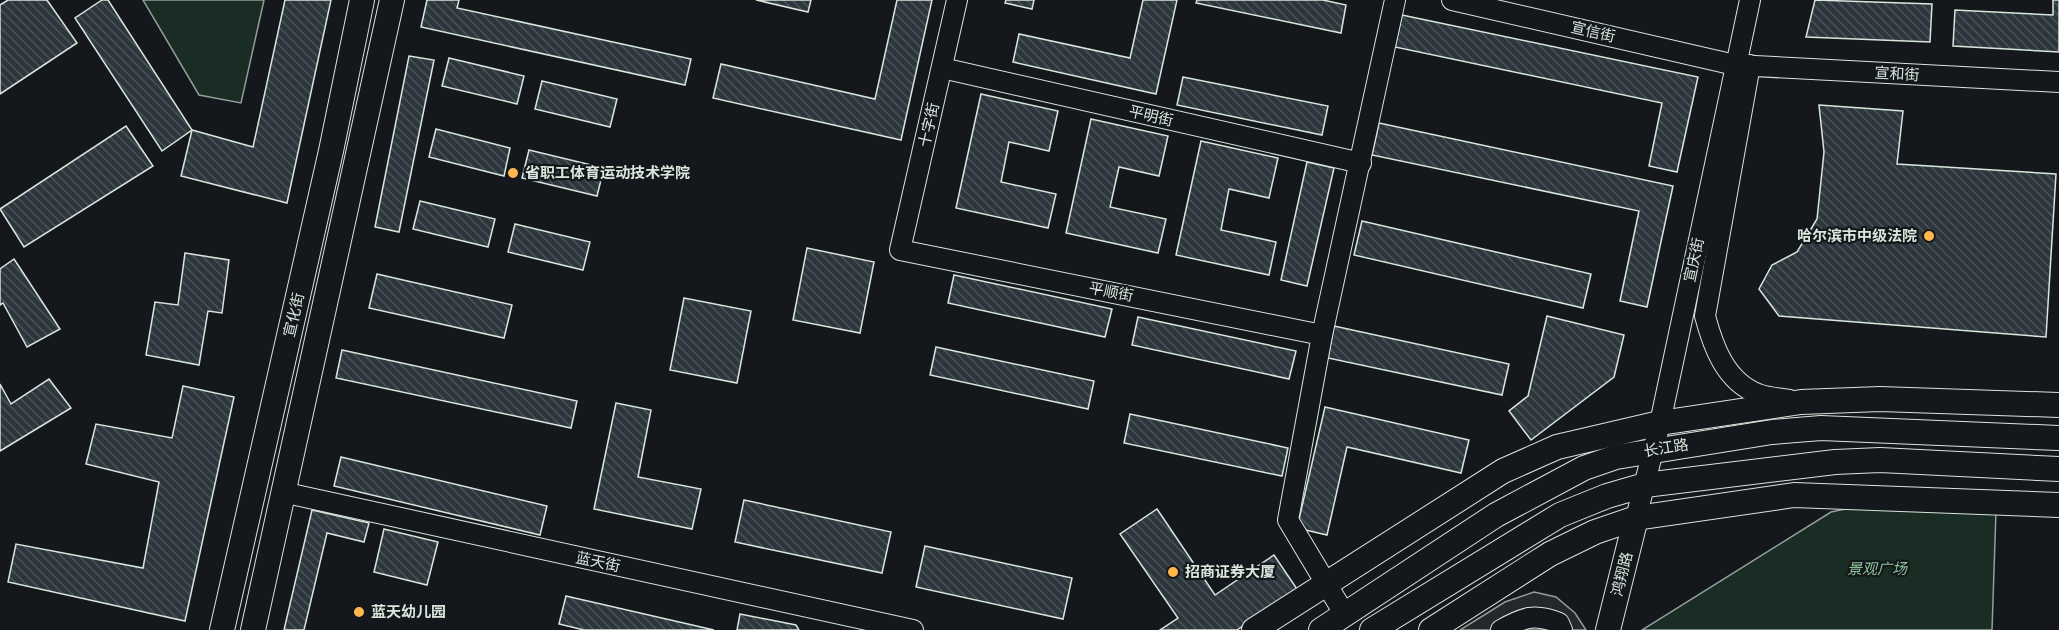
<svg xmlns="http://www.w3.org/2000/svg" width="2059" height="630" font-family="'Source Serif 4','Noto Sans SC',serif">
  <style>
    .green { fill: #1a2d24; stroke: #939e99; stroke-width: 1.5 }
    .parking { fill: #24282b; stroke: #939e99; stroke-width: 1.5 }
    .building { fill: url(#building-back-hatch); stroke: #d8e6dc; stroke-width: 1.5 }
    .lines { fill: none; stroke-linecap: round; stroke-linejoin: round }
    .minor-casing { stroke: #d8e6dc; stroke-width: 22 }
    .major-casing { stroke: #d8e6dc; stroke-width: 26 }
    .minor { stroke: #14181c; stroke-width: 20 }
    .major { stroke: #14181c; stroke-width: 24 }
    .poi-dot { fill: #ffb74d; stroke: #14181c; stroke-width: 2 }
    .labels { text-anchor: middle; stroke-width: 4.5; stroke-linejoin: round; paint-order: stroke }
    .street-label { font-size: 15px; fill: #d8e6dc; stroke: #14181c }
    .poi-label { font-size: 15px; font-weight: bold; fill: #d8e6dc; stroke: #14181c; text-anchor: start }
    .park-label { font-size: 15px; font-style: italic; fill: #8ac095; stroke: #14181c }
  </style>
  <defs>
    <pattern id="building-back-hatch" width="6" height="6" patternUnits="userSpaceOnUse" patternTransform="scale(1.5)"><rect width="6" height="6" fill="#2c363c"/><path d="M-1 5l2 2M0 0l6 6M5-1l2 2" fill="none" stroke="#4a5358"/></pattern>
  </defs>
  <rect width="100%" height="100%" fill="#14181c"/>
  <g class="green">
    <polygon points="143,0 264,0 241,103 199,95"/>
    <polygon points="1859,506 1996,511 1992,630 1642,630 1831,512"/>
  </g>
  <polygon class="parking" points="1534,592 1556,597 1575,613 1586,630 1460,630 1505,602"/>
  <g class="building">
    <polygon points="8,0 47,0 77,43 0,94 0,5"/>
    <polygon points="102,0 108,0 192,130 162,151 75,18"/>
    <polygon points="285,0 331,0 287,203 181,176 192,130 253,147"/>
    <polygon points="427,0 459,0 457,8 691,59 685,85 421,27"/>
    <polygon points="756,0 811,0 808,12"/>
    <polygon points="897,0 932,0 901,140 713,98 721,64 875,99"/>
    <polygon points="1006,0 1034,0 1032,9 1005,3"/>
    <polygon points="1143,0 1177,0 1156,94 1013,62 1019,34 1130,58"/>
    <polygon points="1197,0 1323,0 1346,5 1341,33 1196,3"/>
    <polygon points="1815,0 1932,4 1930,42 1806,37"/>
    <polygon points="2053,0 2059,0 2059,52 1953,46 1955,10 2053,15"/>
    <polygon points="1402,15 1698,77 1677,172 1649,166 1662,103 1395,47"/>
    <polygon points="409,56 434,60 399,232 375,227"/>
    <polygon points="449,58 524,76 517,104 442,86"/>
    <polygon points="1183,77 1328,106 1322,135 1177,105"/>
    <polygon points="542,81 617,99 610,127 535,109"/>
    <polygon points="981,94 1058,111 1049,151 1009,142 1001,182 1056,194 1048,228 956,208"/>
    <polygon points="1819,105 1903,111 1897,164 2056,174 2046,337 1779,316 1759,289 1772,265 1797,252 1817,219 1824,152"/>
    <polygon points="1091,119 1168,136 1159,176 1119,167 1110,207 1166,219 1158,253 1066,233"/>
    <polygon points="1379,123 1673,186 1647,307 1620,301 1639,211 1372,155"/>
    <polygon points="126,126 153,166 24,247 0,209"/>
    <polygon points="436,129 510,148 504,176 429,157"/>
    <polygon points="1201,141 1278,158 1269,198 1229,189 1221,230 1276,242 1269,275 1176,255"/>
    <polygon points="529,150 604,168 597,196 522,178"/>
    <polygon points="1307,162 1334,168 1307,286 1281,280"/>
    <polygon points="420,201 495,219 488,247 413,229"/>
    <polygon points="1362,221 1591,274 1583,308 1354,255"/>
    <polygon points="515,224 590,242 583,270 508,252"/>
    <polygon points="807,248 874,262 860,333 793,320"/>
    <polygon points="185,253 229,260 222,313 208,311 199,365 146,355 155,302 178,305"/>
    <polygon points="14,259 60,329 27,347 3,303 0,305 0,269"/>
    <polygon points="377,274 512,305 504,338 369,308"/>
    <polygon points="954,275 1112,309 1105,337 948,303"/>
    <polygon points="684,298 751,311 737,383 670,370"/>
    <polygon points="1547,316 1624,335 1614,377 1531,440 1509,411 1528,396"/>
    <polygon points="1138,317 1296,351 1289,379 1132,345"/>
    <polygon points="1334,326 1509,364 1502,395 1328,358"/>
    <polygon points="936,347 1094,381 1088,409 930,375"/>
    <polygon points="342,350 577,401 571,428 336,378"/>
    <polygon points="49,379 71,408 0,451 0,384 11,404"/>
    <polygon points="183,386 234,397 185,621 8,582 16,544 143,568 159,482 86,464 96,424 172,438"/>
    <polygon points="616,403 651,410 638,477 701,489 692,529 594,509"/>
    <polygon points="1325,407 1469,440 1461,473 1347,447 1327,535 1297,528"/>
    <polygon points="1130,414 1288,448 1282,476 1124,443"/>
    <polygon points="341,457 547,506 540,535 334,486"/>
    <polygon points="744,500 891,532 882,573 735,542"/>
    <polygon points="1157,509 1215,595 1274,555 1297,589 1237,630 1160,630 1178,618 1120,534"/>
    <polygon points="312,510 369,523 364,542 327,533 304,630 284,630"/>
    <polygon points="384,529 438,542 427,585 374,572"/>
    <polygon points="925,546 1072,578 1063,619 916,587"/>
    <polygon points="566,596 714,630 584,630 559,624"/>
    <polygon points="740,614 796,625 799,630 737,630"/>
  </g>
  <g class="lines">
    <defs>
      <g id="minor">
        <polyline points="957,0 900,250 1322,335"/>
        <polyline points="1452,0 1735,65 2059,82"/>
        <path d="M1750,65L1705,316C1713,346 1725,381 1758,394C1767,398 1780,398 1790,400"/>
        <polyline points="942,68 1361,163"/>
        <polyline points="282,492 913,630"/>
        <polyline points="1636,518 1660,423 1750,0"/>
        <polyline points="1345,615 1288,520 1322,335 1395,0"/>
        <path d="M1501,630C1524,617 1535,613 1559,623L1562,630"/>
      </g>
      <g id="major">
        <polyline points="222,630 331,151 362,0"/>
        <polyline points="253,630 392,0"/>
        <polyline points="1254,630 1503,471 1557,447 1660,423 1801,402 1880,399 2059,405"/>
        <polyline points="1321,630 1496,515 1584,468 1616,457 1772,432 1821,428 2059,438"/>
        <polyline points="1372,630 1560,515 1607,496 1645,485 1835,462 1880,460 2059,469"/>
        <polyline points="1431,630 1550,554 1595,532 1636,518 1794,495 2059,505"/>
        <polyline points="1608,630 1636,518"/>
      </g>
    </defs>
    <use href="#minor" class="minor-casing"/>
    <use href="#major" class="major-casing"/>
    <use href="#minor" class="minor"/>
    <use href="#major" class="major"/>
  </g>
  <g class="poi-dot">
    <circle cx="513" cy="173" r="6"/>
    <circle cx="1929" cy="236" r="6"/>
    <circle cx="1173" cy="572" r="6"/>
    <circle cx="359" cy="612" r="6"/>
  </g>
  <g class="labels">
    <g class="street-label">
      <text transform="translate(1593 32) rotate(13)" y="5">宣信街</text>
      <text transform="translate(1897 74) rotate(3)" y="5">宣和街</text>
      <text transform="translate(1151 116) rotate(13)" y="5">平明街</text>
      <text transform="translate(929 125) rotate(-77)" y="5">十字街</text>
      <text transform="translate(1694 260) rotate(-78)" y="5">宣庆街</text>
      <text transform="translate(1111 292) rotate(11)" y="5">平顺街</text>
      <text transform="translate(294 315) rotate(-77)" y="5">宣化街</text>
      <text transform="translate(1666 448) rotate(-9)" y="5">长江路</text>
      <text transform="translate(598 562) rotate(12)" y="5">蓝天街</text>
      <text transform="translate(1622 574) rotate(-76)" y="5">鸿翔路</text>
    </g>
    <g class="poi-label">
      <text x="525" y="178">省职工体育运动技术学院</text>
      <text x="1917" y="241" text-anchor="end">哈尔滨市中级法院</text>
      <text x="1185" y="577">招商证券大厦</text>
      <text x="371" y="617">蓝天幼儿园</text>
    </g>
    <g class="park-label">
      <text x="1877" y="574">景观广场</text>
    </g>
  </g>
</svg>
